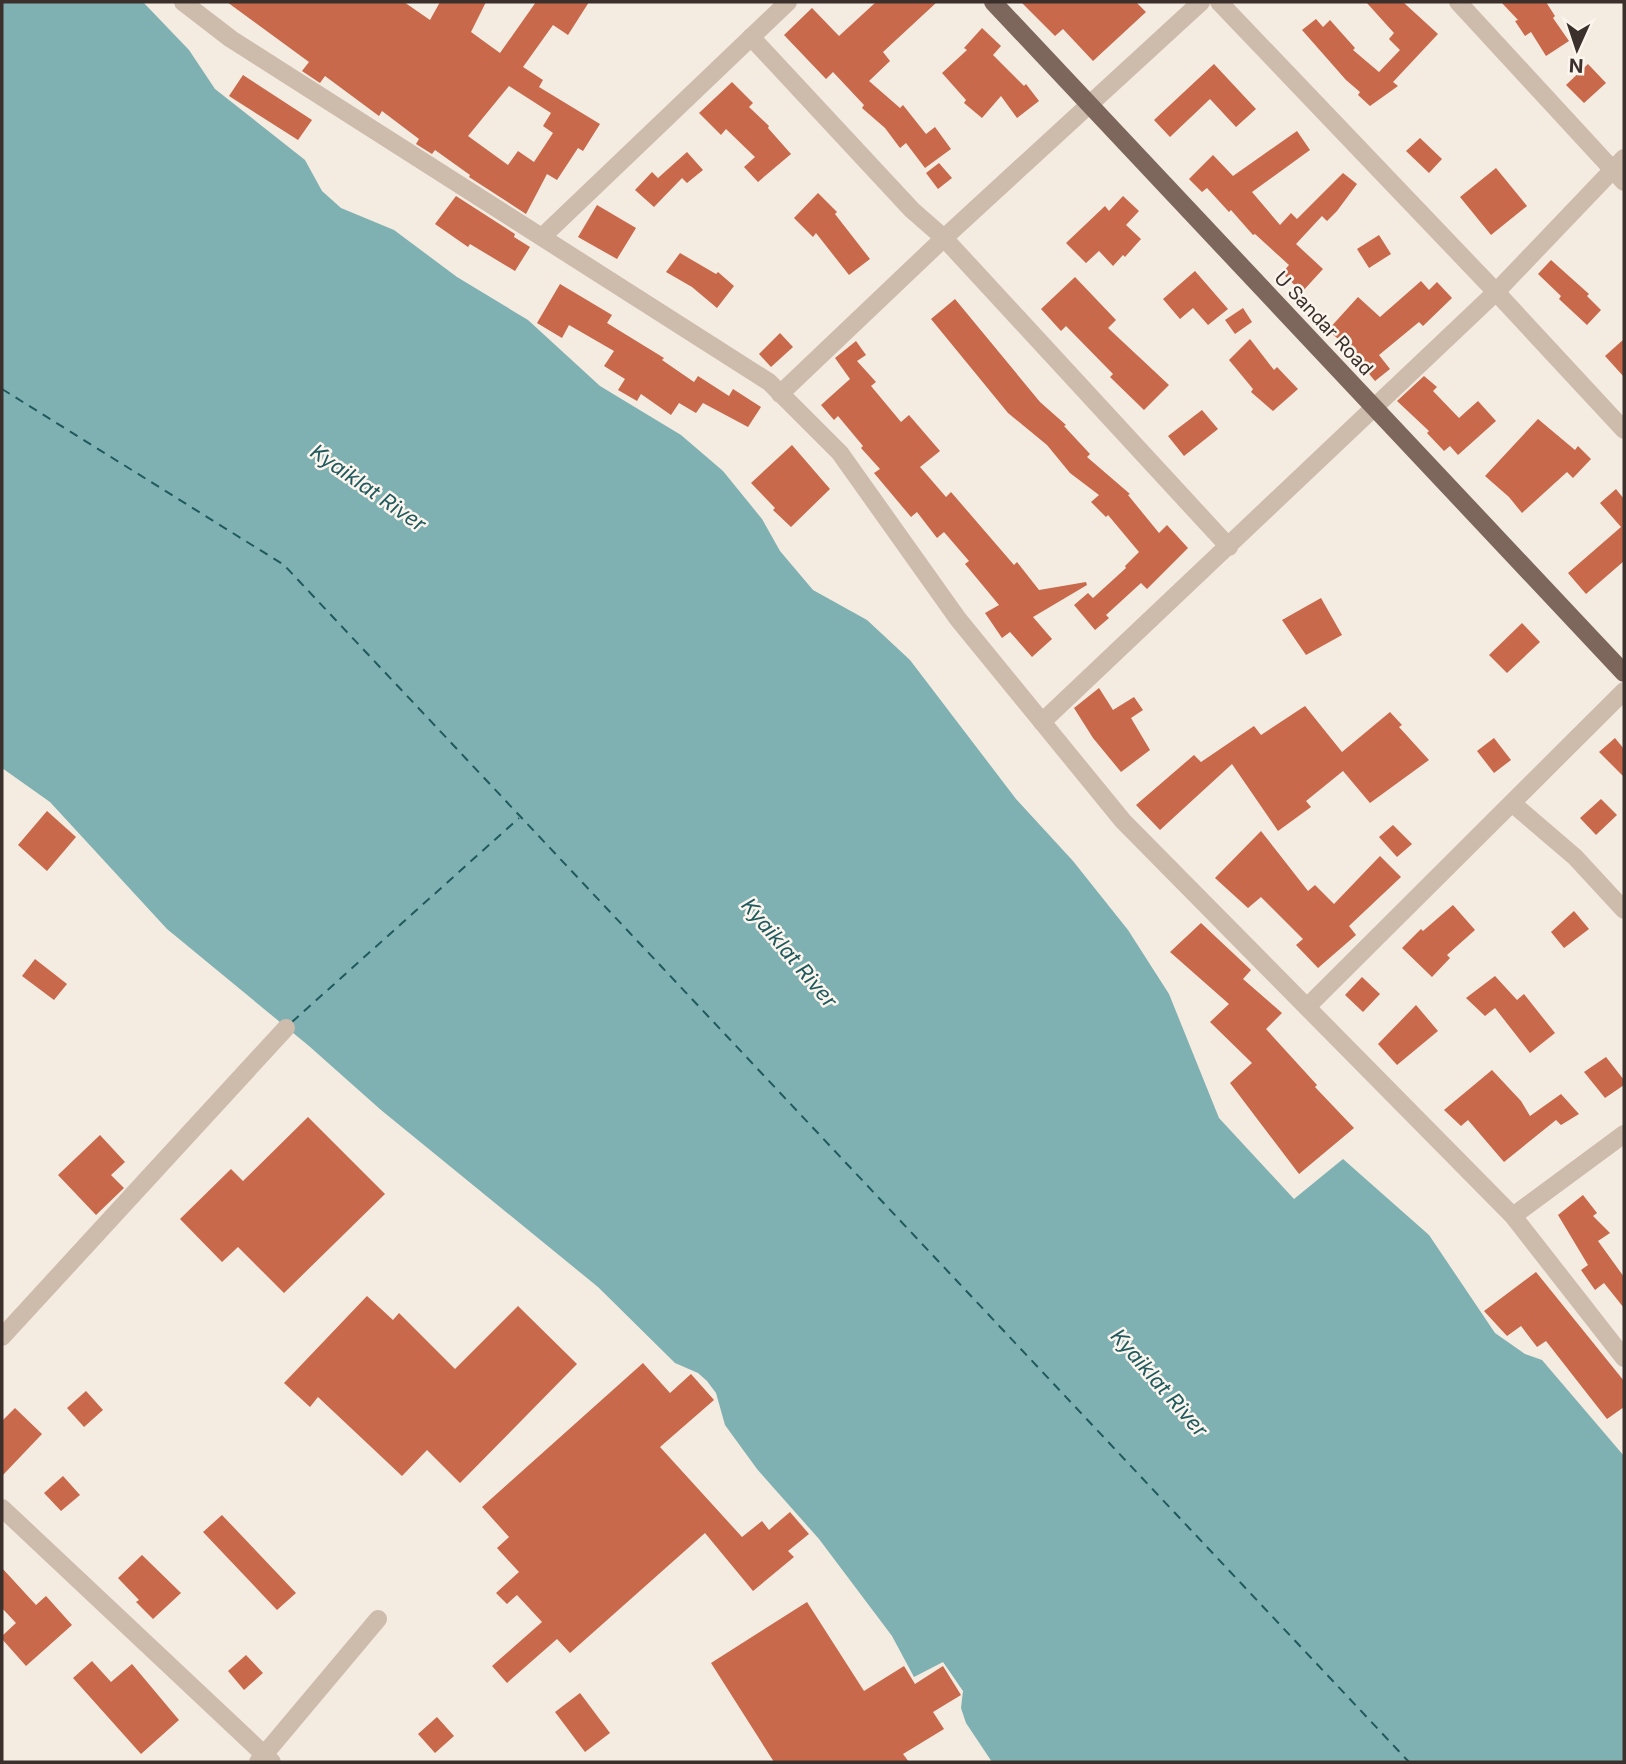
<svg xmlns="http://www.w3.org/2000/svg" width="1626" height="1764" font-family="Inter,sans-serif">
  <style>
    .water { fill: #7fb0b2 }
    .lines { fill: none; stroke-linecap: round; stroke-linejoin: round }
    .ferry { stroke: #1f5a5e; stroke-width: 2; stroke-dasharray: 9 7; stroke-linecap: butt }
    .building { fill: #c8694b; fill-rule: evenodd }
    .street { stroke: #cdbbac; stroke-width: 18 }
    .primary { stroke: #7d675c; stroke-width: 18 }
    .labels { text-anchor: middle; stroke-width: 5; stroke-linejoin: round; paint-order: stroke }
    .street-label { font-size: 19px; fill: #3b302b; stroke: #fbf5ee }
    .water-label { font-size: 21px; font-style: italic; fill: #1f5a5e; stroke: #fbf5ee }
  </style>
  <rect width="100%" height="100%" fill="#f4ebe1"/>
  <polygon class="water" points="2,2 143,2 189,50 215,89 305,160 322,191 341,208 394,230 457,277 528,320 600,386 681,435 723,471 762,519 780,551 813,590 867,620 910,660 1016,799 1073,861 1128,930 1169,994 1219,1118 1294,1199 1343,1159 1429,1235 1495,1333 1525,1354 1542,1360 1624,1456 1624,1762 992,1762 966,1723 961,1708 963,1691 943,1662 914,1677 892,1636 819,1539 757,1469 725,1425 716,1393 707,1381 698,1373 675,1363 598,1287 381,1110 309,1046 167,929 50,802 2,768"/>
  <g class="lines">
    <g class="ferry">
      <polyline points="2,389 284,565 1409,1762"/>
      <polyline points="292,1022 519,818"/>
    </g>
  </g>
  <g class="building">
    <path d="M227,2H404L430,20L440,2H486L471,32L500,53L536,2H589L568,35L553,25L523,67L543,80L539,87L600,124L583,151L578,148L557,180L547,174L526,214L469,177L470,175L435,150L432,154L416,144L419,139L382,111L379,116L325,76L320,83L302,71L309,62ZM509,86L551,113L543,126L553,133L534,162L518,151L508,165L468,136Z"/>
    <polygon points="876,2 937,2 883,52 890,61 869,81 900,108 903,105 926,134 935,127 951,149 925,168 906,143 900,148 885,128 862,108 864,105 833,72 826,79 784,35 812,8 839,36"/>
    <polygon points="1021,2 1136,2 1146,12 1093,61 1063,29 1055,36"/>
    <polygon points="1366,2 1403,2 1438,34 1393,82 1398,86 1370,106 1358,95 1360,92 1346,80 1302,30 1316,19 1323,27 1330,20 1355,48 1353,50 1379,72 1400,50 1389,39 1394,33"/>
    <polygon points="1501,2 1546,2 1555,16 1553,18 1569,41 1546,56 1531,32 1525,36 1515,21 1518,20"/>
    <polygon points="982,28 1001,46 993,55 1024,86 1026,84 1039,101 1017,118 1001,96 982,118 964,103 966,100 942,73 967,50 964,48"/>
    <polygon points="1214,64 1256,109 1236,127 1210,99 1170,137 1154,120"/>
    <polygon points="1588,64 1606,83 1584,103 1566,85"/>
    <polygon points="243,75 312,120 298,140 229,96"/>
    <polygon points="732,82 753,103 749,107 769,126 768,128 791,154 758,182 744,167 755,157 726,129 721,135 699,113"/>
    <polygon points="1297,131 1310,150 1252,192 1280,225 1291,213 1297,219 1343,173 1357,184 1337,211 1327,221 1322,216 1296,244 1323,269 1302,292 1282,273 1289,265 1255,234 1253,235 1231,210 1229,212 1207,188 1202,192 1189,179 1213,155 1233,176"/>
    <polygon points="1420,138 1442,159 1429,173 1406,151"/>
    <polygon points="687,152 703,170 687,183 682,178 654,207 635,190 652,172 658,178"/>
    <polygon points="939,163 952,178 938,189 926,173"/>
    <polygon points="1496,168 1527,206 1491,235 1460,197"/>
    <polygon points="818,193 837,212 835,214 870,259 849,275 816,233 813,237 794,218"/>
    <polygon points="456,196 515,234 514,237 530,247 515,271 470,244 468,247 435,224"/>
    <polygon points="1123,196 1139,211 1126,225 1141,239 1125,257 1123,255 1113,266 1099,251 1086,263 1066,243 1105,206 1109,211"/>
    <polygon points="597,205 636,228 617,259 578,237"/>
    <polygon points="1379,235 1391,254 1369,268 1357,249"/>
    <polygon points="680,253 716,274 718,272 734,286 717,308 692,287 666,272"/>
    <polygon points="1551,260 1589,294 1587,296 1601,310 1587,325 1559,299 1561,296 1538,274"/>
    <polygon points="1195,271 1228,309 1208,325 1193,308 1180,319 1163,299"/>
    <polygon points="1075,277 1116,320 1108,328 1169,385 1144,410 1110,377 1113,374 1066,326 1061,331 1041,309"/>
    <polygon points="1421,281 1429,290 1437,282 1452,298 1423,326 1419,322 1379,355 1390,369 1375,381 1346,346 1328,330 1358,297 1380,317"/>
    <polygon points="560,284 612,315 607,323 664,358 662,360 694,382 698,376 729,396 733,389 761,407 748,427 703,403 696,413 679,403 671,415 641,394 637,401 618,390 625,379 604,366 614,351 569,325 562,338 537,323"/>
    <polygon points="955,299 1040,402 1066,425 1064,426 1090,454 1087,457 1130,494 1128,495 1159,533 1167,525 1188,548 1147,589 1141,583 1106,615 1109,618 1095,630 1074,605 1088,593 1093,598 1126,568 1125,566 1139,552 1108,515 1106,517 1091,502 1099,495 1070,473 1047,445 1008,413 931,319"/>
    <polygon points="1243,308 1252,322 1235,334 1225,320"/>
    <polygon points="780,333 793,347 771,367 759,354"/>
    <polygon points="1250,339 1274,370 1277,367 1298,389 1273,411 1251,392 1253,389 1229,360"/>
    <polygon points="1624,339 1624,377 1605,356"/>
    <polygon points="856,341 866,355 857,361 876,382 871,386 901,422 909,415 940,451 920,467 946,497 951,492 1014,565 1017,562 1039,590 1086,582 1087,585 1033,617 1052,639 1032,657 1010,632 1002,638 985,613 999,605 965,564 969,561 944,532 937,538 917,512 911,517 874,473 880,469 861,448 863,446 838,416 834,420 821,405 850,379 835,358"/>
    <polygon points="1424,376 1437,387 1433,391 1459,418 1478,401 1496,421 1458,455 1450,446 1444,451 1427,433 1429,431 1397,401"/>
    <polygon points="1202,410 1218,429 1184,456 1168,436"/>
    <polygon points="1538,419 1575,450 1578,446 1591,459 1573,478 1567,472 1522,513 1509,497 1485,476"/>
    <polygon points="792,445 830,489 791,527 773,510 775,508 751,483"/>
    <polygon points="1616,489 1624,499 1624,561 1586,594 1568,573 1621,527 1600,503"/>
    <polygon points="1321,598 1342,635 1306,655 1282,620"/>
    <polygon points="1522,623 1540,642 1507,673 1489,655"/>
    <polygon points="1099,688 1113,710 1134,697 1143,710 1131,718 1150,750 1121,772 1093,738 1074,708"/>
    <polygon points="1305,706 1342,752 1390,712 1402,725 1399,727 1429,760 1370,803 1343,771 1306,801 1311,807 1278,831 1232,764 1160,830 1136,805 1194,755 1201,762 1254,726 1261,735"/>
    <polygon points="1494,738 1511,760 1494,773 1477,751"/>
    <polygon points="1615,738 1624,749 1624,777 1599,752"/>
    <polygon points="1601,799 1617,815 1596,835 1580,818"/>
    <polygon points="47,811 76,837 47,871 18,845"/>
    <polygon points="1393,825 1412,844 1397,857 1379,837"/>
    <polygon points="1261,831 1308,891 1315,885 1334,904 1380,856 1401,877 1349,926 1356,935 1318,968 1296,945 1303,939 1261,897 1248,908 1215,878"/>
    <polygon points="1453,905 1475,930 1447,955 1450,958 1432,977 1402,948 1421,929 1423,931"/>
    <polygon points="1574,911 1589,929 1564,948 1551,932"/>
    <polygon points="1201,923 1251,970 1243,979 1282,1013 1266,1029 1317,1085 1315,1087 1354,1128 1299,1174 1230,1083 1252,1063 1210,1022 1229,1004 1170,952"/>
    <polygon points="35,959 67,984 54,1000 22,976"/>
    <polygon points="1495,976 1517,1000 1524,994 1555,1033 1530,1053 1495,1008 1485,1016 1466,998"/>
    <polygon points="1362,977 1380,994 1363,1012 1345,995"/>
    <polygon points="1416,1005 1438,1031 1397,1065 1378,1044"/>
    <polygon points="1606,1057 1624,1080 1624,1085 1605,1098 1584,1072"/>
    <polygon points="1492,1070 1521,1101 1530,1116 1561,1094 1579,1114 1561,1125 1556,1120 1504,1162 1468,1120 1461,1126 1444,1110"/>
    <polygon points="308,1117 385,1194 284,1293 238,1247 222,1262 180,1219 231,1169 243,1181"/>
    <polygon points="100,1135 125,1162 111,1175 124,1188 96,1215 58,1175"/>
    <polygon points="1583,1195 1597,1213 1593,1216 1610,1233 1598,1241 1624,1277 1624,1308 1604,1283 1595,1290 1581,1270 1588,1265 1558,1215"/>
    <polygon points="1536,1272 1624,1381 1624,1407 1607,1419 1546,1341 1537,1347 1521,1326 1507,1336 1484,1311"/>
    <polygon points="367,1296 393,1320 399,1313 455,1369 518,1306 577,1364 460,1483 427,1450 402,1476 318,1397 310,1407 284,1383"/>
    <polygon points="643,1363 670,1393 691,1374 714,1400 660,1447 742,1537 762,1521 769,1530 790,1512 809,1534 788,1551 794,1557 753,1591 705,1533 570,1653 557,1639 507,1683 492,1666 542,1622 517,1595 507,1604 496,1593 519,1572 497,1548 509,1537 482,1507"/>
    <polygon points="86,1391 103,1410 84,1427 67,1408"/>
    <polygon points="15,1408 42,1434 2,1476 2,1421"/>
    <polygon points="63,1476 80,1495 61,1511 44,1493"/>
    <polygon points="222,1515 296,1593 277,1610 203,1532"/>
    <polygon points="142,1555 181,1593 153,1619 136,1602 139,1600 118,1578"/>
    <polygon points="2,1568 36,1605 46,1596 72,1625 26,1666 2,1639 2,1636 16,1623 2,1608"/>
    <polygon points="807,1602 864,1691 904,1666 915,1684 943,1666 961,1695 933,1712 944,1729 903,1754 909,1762 774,1762 711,1663"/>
    <polygon points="246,1655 263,1673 244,1690 228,1671"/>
    <polygon points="92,1661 111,1682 132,1664 179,1720 141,1754 73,1678"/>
    <polygon points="580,1693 610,1733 585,1752 555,1712"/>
    <polygon points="437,1717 454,1736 435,1753 418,1734"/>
  </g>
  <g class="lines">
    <g class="street">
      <polyline points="183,2 231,39 769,382 840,453 958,619 1123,821 1513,1216 1624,1358"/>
      <polyline points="1219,2 1496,292 1624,430"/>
      <polyline points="1458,2 1624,182"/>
      <polyline points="751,37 912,210 944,238 1229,547"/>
      <polyline points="542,237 788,2"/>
      <polyline points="780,394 944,238 1201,2"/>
      <polyline points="1042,722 1496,292 1624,158"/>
      <polyline points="1513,804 1575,857 1624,910"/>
      <polyline points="1307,1007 1624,691"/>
      <polyline points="1513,1216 1624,1134"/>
      <polyline points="2,1337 286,1028"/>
      <polyline points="2,1508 272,1762"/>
      <polyline points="258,1762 378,1619"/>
    </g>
    <polyline class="primary" points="993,2 1624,673"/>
  </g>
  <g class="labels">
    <g class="street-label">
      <text transform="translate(1324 323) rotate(47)" y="7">U Sandar Road</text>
    </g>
    <g class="water-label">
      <text transform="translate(368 488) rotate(35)" y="7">Kyaiklat River</text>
      <text transform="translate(789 953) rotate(50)" y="7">Kyaiklat River</text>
      <text transform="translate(1159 1383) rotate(49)" y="7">Kyaiklat River</text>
    </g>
  </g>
  <rect width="1626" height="1764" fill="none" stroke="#3b302b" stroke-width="7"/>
  <g transform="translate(1577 49) rotate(183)" stroke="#fbf5ee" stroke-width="5" paint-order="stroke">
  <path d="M0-5L12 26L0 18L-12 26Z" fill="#3b302b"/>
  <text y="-10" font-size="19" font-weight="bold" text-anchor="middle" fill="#3b302b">N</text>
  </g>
</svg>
